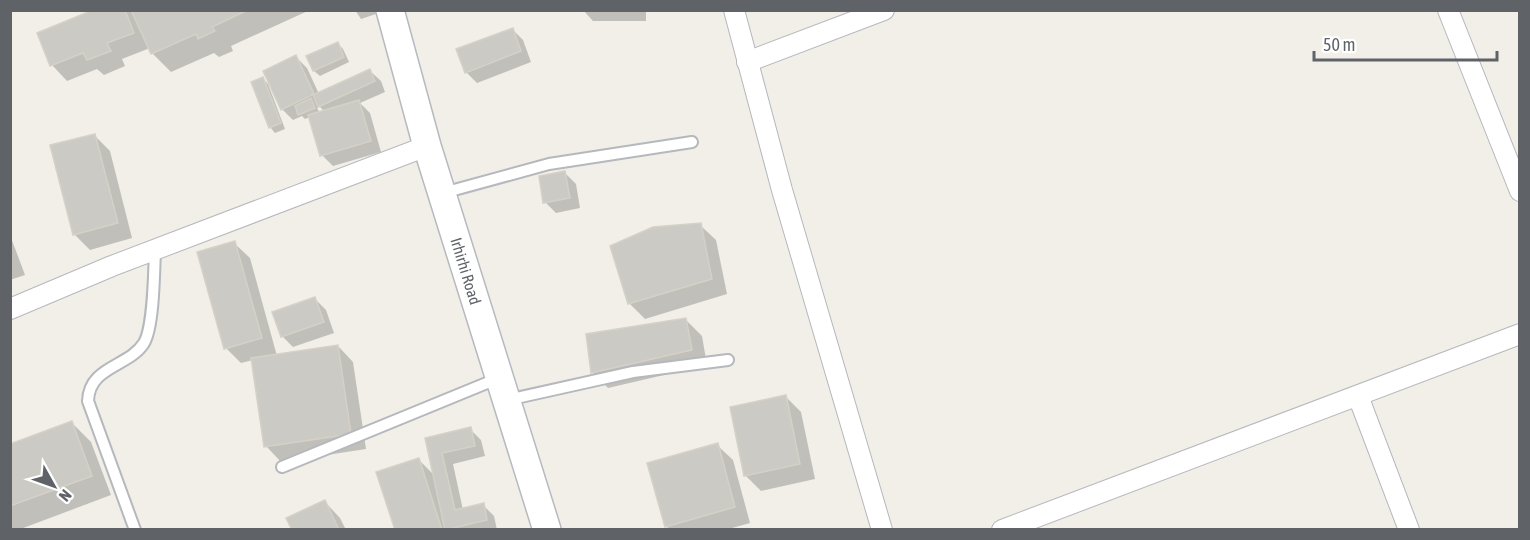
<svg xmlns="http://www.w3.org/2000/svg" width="1530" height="540" font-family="'Asap Condensed',sans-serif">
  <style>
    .shadow { fill: #0003; fill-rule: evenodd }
    .building { fill: #cccac5; stroke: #d6d1c6; stroke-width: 1.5 }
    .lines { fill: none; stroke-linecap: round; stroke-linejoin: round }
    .lane-casing { stroke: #b5b8bc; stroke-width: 14 }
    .street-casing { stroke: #b5b8bc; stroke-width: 22 }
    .secondary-casing { stroke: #b6babf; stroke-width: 30 }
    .lane { stroke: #fff; stroke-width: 10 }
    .street { stroke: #fff; stroke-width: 20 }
    .secondary { stroke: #fff; stroke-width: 27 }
    .labels { text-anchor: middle; stroke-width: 5; stroke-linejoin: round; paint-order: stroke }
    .street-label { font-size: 16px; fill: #5f6368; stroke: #fff }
  </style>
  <rect width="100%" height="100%" fill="#f1efe8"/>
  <g class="shadow">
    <polygon points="97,10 130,10 136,16 133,10 310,10 231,46 233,51 219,57 214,53 171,72 152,53 150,48 122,59 125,66 104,75 97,69 67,81 52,65 39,34"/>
    <polygon points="355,10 375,10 376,14 361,19"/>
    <polygon points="583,10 646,10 646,21 593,21"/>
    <polygon points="512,29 523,40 531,62 477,83 466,72"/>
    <polygon points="337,43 343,49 349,62 320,76 314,71 308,57"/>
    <path d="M296,57L307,68L319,94L370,71L381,81L385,92L360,103L370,113L381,152L333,166L322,155L310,117L305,119L302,116L293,120L282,109ZM320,107L325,112L320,113L317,108Z"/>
    <polygon points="262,78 268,84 285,129 275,133 270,127"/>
    <polygon points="94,135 110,151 132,238 90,250 74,234"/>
    <polygon points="565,173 576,184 580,208 556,213 545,202"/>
    <polygon points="700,225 716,240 727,294 645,319 629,303"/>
    <polygon points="10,235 25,275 10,280"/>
    <polygon points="234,243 250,258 277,356 338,346 353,362 366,449 281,462 266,446 253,360 241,363 226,348"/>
    <polygon points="315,299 326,310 334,333 293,347 282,336"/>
    <polygon points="686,320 702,336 707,365 608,388 592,372"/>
    <polygon points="786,397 801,412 815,479 761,491 745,475"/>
    <polygon points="72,423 91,442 111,495 18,530 10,530 10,446"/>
    <polygon points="470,429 481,440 485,456 453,464 463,510 483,505 494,516 497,530 396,530 419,460 435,476 426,439"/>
    <polygon points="717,445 733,460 750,523 725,530 670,530 666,526"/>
    <polygon points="325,502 340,518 346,530 293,530"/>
  </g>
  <g class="building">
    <polygon points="93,10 125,10 134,33 107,43 111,51 87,60 83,53 50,66 37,33"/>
    <polygon points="131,10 248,10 212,27 215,31 198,39 196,34 151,54"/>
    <polygon points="513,28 521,51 465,73 456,49"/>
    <polygon points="338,42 344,57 313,71 306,56"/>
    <polygon points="296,55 314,94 281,110 263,71"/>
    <polygon points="370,69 375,81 318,107 313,95"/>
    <polygon points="263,77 281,123 269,128 251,82"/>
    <polygon points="311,98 315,108 298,115 295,106"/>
    <polygon points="359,100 371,141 320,156 308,115"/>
    <polygon points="95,134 118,223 73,235 50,145"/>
    <polygon points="565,171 570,198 543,203 539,176"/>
    <polygon points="701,223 712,279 628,304 610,246 653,227"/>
    <polygon points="235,241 262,338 224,349 197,252"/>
    <polygon points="315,297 324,322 281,337 272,312"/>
    <polygon points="686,318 692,350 591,373 586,334"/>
    <polygon points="338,345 351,434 264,447 251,358"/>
    <polygon points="786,395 800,464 744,476 730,407"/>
    <polygon points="72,421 92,476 10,506 10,444"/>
    <polygon points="471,427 475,446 442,453 455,510 484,503 487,520 445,530 425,438"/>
    <polygon points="718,443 735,507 665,527 647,463"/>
    <polygon points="419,458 442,530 395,530 376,472"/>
    <polygon points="325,500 339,530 292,530 286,518"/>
  </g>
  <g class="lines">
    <defs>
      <g id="lane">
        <polyline points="443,193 549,164 692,142"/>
        <polyline points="507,400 633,372 728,360"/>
        <polyline points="282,467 499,378"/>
        <path d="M135,530L88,401C89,366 129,367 144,343C154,326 154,271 155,249"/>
      </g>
      <g id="street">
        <polyline points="734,10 782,190 882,530"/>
        <polyline points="1448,10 1520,191"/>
        <polyline points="747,62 884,10"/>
        <polyline points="10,309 112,266 427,146"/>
        <polyline points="1358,396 1409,530"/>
        <polyline points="1002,530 1520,334"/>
      </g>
      <polyline id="secondary" points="390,10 427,146 547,530"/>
    </defs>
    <use href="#lane" class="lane-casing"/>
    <use href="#street" class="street-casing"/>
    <use href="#secondary" class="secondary-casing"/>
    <use href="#lane" class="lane"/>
    <use href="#street" class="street"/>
    <use href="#secondary" class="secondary"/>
  </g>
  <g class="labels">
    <g class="street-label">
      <text transform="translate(466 271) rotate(73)" y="6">Irhirhi Road</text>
    </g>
  </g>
  <rect width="1530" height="540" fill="none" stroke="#5f6368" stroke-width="24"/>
  <g transform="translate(54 486) rotate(130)" stroke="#ffffff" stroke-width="4.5" paint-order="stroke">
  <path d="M0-4.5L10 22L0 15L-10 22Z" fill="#5f6368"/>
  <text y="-9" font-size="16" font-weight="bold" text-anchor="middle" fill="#5f6368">N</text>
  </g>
  <path d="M1314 51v9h183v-9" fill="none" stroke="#5f6368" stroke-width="3"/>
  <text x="1323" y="51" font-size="18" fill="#5f6368" stroke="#ffffff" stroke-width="4.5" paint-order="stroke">50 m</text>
</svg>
